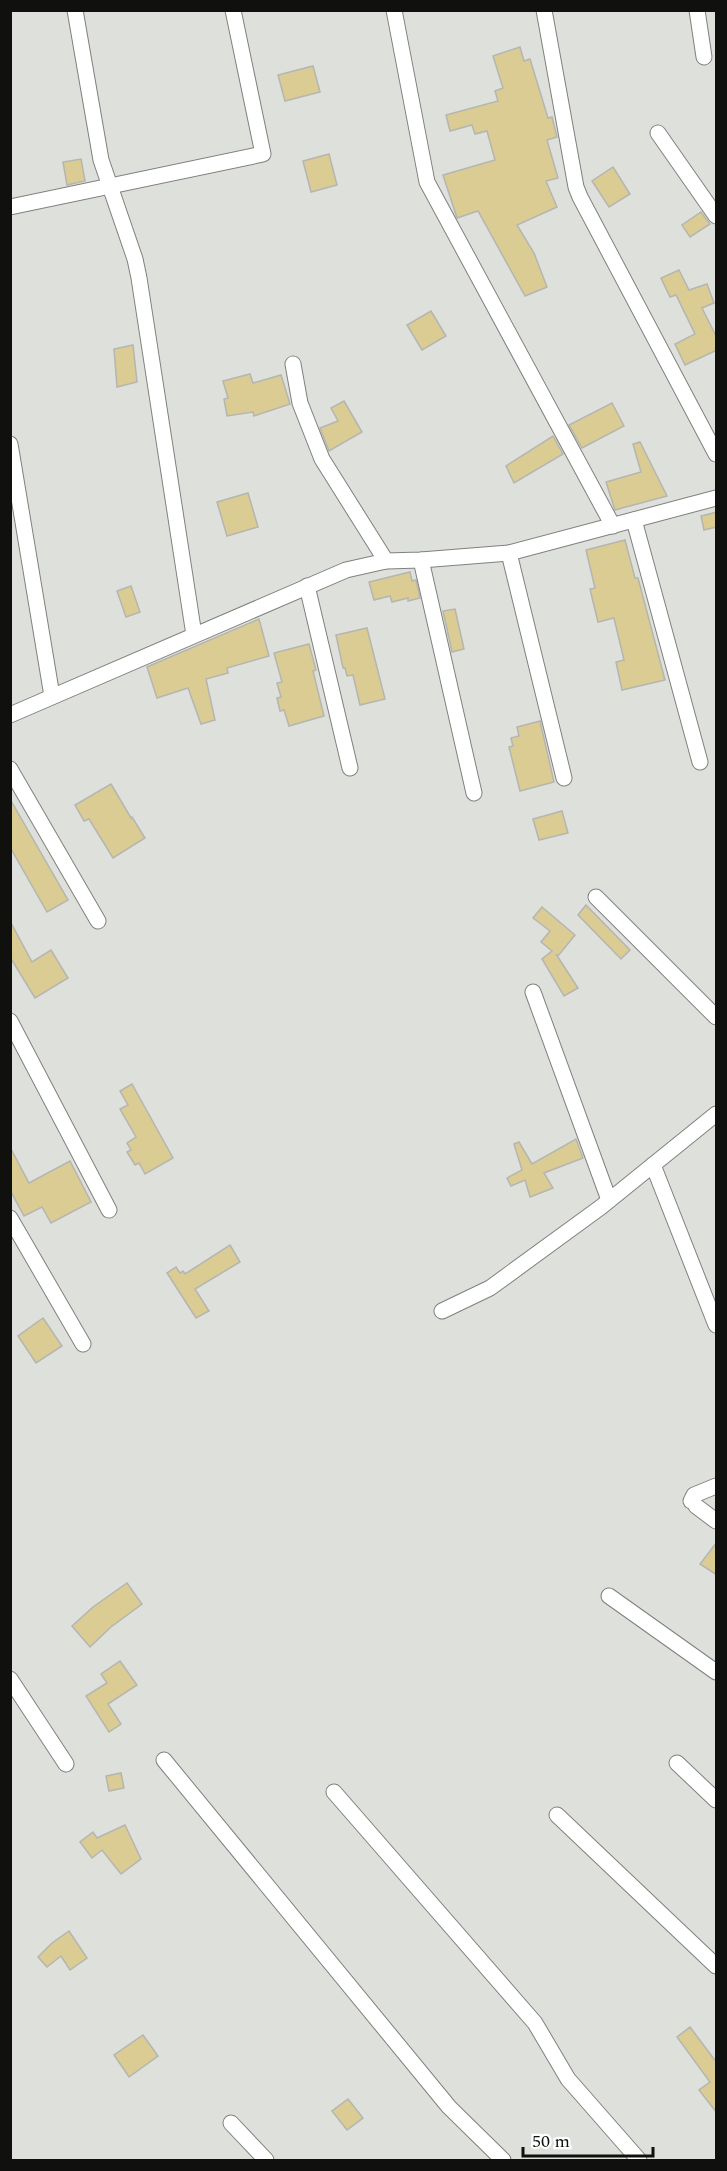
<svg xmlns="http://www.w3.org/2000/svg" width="727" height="2171" font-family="Spectral,serif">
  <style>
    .building { fill: #dacc93; stroke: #b5b5b1; stroke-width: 1.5 }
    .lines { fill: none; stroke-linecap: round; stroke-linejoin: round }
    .street-casing { stroke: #80817e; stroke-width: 17 }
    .street { stroke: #fff; stroke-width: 15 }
  </style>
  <rect width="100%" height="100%" fill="#dee0dc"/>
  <g class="building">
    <polygon points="520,47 524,61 530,59 548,118 552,117 557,137 547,140 558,178 546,181 557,207 517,225 534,253 547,287 525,296 478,211 457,218 443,175 495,160 487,131 475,134 472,125 450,131 446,115 498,101 495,91 503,88 493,56"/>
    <polygon points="313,66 320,92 285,101 278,75"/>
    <polygon points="329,154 337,185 311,192 303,161"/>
    <polygon points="81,159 85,181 67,185 63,162"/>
    <polygon points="613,167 630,194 609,207 592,181"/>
    <polygon points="701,212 710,224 690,237 682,225"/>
    <polygon points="679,270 689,290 707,284 714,303 702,308 717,338 717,350 685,365 675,344 695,334 676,295 670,297 661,278"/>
    <polygon points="431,311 446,336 422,350 407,325"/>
    <polygon points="133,345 137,382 117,387 114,349"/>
    <polygon points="250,374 253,383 281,375 290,404 254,416 253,412 227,416 224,399 228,398 223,381"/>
    <polygon points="344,401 362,432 329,451 320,428 338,421 331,408"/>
    <polygon points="612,403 624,426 582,448 569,425"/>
    <polygon points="553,436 563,454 514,483 506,466"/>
    <polygon points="640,442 667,496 615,510 606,482 641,472 633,444"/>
    <polygon points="248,493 258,527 227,536 217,502"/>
    <polygon points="717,512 717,527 704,530 701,516"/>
    <polygon points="625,540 635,578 638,578 665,680 622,690 616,662 624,660 614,618 598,622 590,589 595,588 586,550"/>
    <polygon points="410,572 412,581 416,580 420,598 408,601 408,598 392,602 390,596 374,600 369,582"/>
    <polygon points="131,586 140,612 126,617 117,591"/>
    <polygon points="455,609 464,649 452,652 443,611"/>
    <polygon points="259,619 269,656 227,668 228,673 206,679 215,720 201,724 188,688 157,698 147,667"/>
    <polygon points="367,628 385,699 360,705 353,675 347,676 345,668 343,668 336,635"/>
    <polygon points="309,644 316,670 313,671 324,716 289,726 284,710 280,711 277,698 281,697 277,683 282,682 274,653"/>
    <polygon points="540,721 554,782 520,791 509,747 513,746 511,738 519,736 517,727"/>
    <polygon points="111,784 131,818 132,817 145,838 113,858 89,819 84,821 75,805"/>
    <polygon points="10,799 68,900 47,912 10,847"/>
    <polygon points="562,811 568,833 539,840 533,819"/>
    <polygon points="586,905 630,950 621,959 578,915"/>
    <polygon points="542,907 575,935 558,956 556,954 578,988 564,996 542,959 552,951 541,942 550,931 533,918"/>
    <polygon points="10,921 32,962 51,950 68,978 35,998 10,957"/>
    <polygon points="132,1084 173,1158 145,1174 139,1163 135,1165 127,1152 131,1150 127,1143 136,1137 120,1109 128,1105 120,1091"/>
    <polygon points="576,1139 583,1158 544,1173 553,1188 530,1197 525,1180 511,1186 507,1178 522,1170 514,1144 519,1142 532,1164"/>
    <polygon points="10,1147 29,1183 70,1161 91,1202 51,1223 42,1207 24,1216 10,1190"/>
    <polygon points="230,1245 240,1262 195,1289 209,1311 196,1318 167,1273 176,1267 180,1273 183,1271 185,1274"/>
    <polygon points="43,1318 62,1346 36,1363 18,1336"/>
    <polygon points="717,1542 717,1575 700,1564"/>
    <polygon points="127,1583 142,1604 111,1627 90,1647 72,1626 93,1607"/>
    <polygon points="120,1661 137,1685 108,1704 121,1724 109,1732 86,1696 107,1683 101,1674"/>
    <polygon points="121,1773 124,1788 109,1791 106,1776"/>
    <polygon points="125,1825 141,1859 121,1874 102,1850 92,1858 80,1842 93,1832 97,1838"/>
    <polygon points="69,1931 87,1958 70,1970 61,1956 47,1967 38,1957 52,1943"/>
    <polygon points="690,2027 717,2063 717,2113 699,2090 710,2082 677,2037"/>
    <polygon points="143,2035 158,2056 129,2077 114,2055"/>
    <polygon points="348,2099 363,2118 347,2130 332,2111"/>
  </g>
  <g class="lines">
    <defs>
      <g id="street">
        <polyline points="75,10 101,160 135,259 139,278 194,635"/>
        <polyline points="394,10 427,182 613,526"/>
        <polyline points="544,10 576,187 580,197 716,454"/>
        <polyline points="697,10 704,57"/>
        <polyline points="658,133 716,216"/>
        <polyline points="10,207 263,154 233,10"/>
        <polyline points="293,364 300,403 322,459 386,561"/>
        <polyline points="10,444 52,696"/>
        <polyline points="634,520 700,762"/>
        <polyline points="509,553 564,778"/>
        <polyline points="421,560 474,793"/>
        <polyline points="307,586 350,768"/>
        <polyline points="10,715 346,570 386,561 421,560 509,553 716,498"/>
        <polyline points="10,769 98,921"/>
        <polyline points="596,897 716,1017"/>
        <polyline points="533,992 609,1200"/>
        <polyline points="10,1021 109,1210"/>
        <polyline points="653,1165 716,1325"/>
        <polyline points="10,1218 83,1344"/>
        <polyline points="442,1311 490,1288 601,1207 716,1114"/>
        <polyline points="691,1501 694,1495 716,1486"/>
        <polyline points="696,1506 716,1521"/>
        <polyline points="609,1596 716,1672"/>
        <polyline points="10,1679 66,1764"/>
        <polyline points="164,1760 449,2107 503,2160"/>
        <polyline points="677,1763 716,1800"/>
        <polyline points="334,1792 535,2023 568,2079 639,2160"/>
        <polyline points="557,1815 716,1966"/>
        <polyline points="231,2123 266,2160"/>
      </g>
    </defs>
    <use href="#street" class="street-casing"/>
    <use href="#street" class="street"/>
  </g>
  <rect width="727" height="2171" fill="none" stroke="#10100f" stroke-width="24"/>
  <path d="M523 2147v9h130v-9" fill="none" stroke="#10100f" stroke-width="3"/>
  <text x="532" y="2147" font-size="18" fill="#10100f" stroke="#ffffff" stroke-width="4.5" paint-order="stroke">50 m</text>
</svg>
